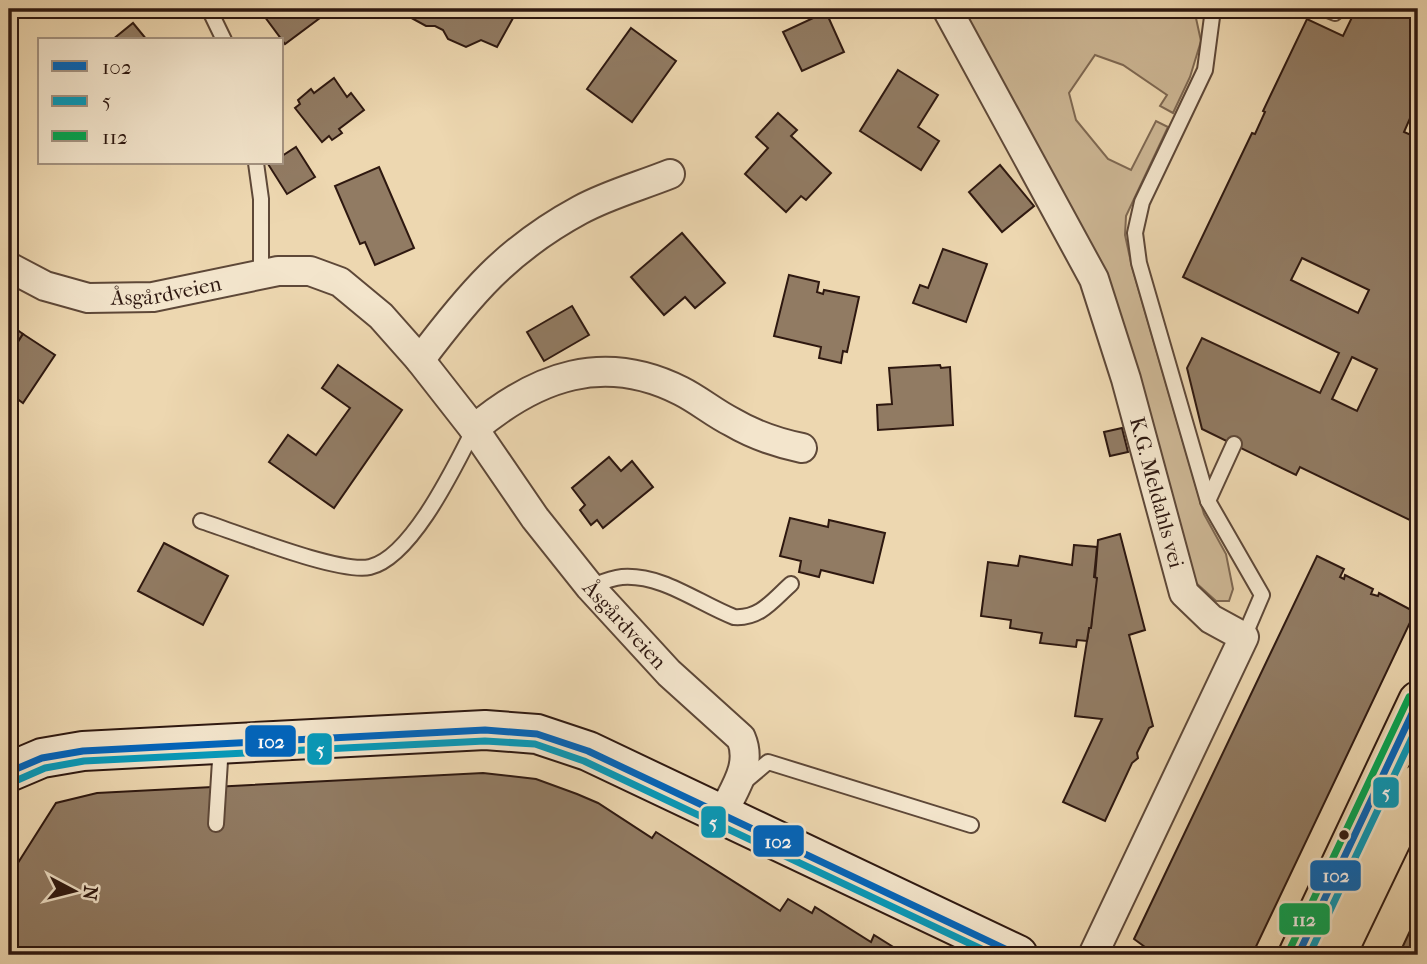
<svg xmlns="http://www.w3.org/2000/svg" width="1427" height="964" font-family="'IM FELL French Canon',serif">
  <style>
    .green { fill: #cdb795; stroke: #7e6852; stroke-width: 2 }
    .building { fill: #917b63; stroke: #2e1810; stroke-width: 2; fill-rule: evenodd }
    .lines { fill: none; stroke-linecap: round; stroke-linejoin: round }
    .lane-casing { stroke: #5e4838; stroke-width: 18 }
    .street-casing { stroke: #5e4838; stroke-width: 32 }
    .secondary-casing { stroke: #2e1810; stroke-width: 42 }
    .primary-casing { stroke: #2e1810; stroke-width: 42 }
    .lane { stroke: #f3e5cc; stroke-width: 14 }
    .street { stroke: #f3e5cc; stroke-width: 28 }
    .secondary { stroke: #f3e5cc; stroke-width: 38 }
    .primary { stroke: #edd7b0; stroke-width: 38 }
    .bus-1-casing { stroke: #f3e5cc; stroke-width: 12 }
    .bus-2-casing { stroke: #f3e5cc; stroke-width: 12 }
    .bus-3-casing { stroke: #f3e5cc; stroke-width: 12 }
    .bus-1 { stroke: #0065bd; stroke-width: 7 }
    .bus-2 { stroke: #059abb; stroke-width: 7 }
    .bus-3 { stroke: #00a651; stroke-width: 7 }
    .bus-dot { fill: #2e1810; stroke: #f3e5cc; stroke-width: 2.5 }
    .labels { text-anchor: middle; stroke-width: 5; stroke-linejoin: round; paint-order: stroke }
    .street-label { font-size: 21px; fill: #2e1810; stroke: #f3e5cc }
    .line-badge { stroke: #f3e5cc; stroke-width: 2.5 }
    .badge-label { font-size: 19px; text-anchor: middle; font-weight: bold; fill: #fff }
  </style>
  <rect width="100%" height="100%" fill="#edd7b0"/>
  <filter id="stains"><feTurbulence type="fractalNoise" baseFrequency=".00286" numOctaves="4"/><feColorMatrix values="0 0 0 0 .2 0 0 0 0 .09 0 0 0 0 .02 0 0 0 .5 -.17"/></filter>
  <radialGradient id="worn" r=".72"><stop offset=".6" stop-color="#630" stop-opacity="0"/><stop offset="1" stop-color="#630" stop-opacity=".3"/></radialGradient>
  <polygon class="green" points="963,9 1194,9 1201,41 1190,77 1173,113 1160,106 1167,95 1123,65 1095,55 1069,93 1076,120 1108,159 1131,170 1156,121 1168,127 1126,216 1125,235 1132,267 1204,514 1226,554 1233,589 1229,601 1216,601 1195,582 1114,319"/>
  <g class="building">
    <polygon points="259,9 332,9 285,44"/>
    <polygon points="395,9 518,9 497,47 481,40 466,47 448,39 443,30 435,26 426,26"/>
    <path d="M1356,9H1418V111L1414,109L1404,132L1418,138V524L1300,467L1296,475L1202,429L1187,368L1202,338L1320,393L1339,353L1183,277L1252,133L1255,134L1265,112L1263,111L1307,19L1343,36ZM1302,258L1369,290L1358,313L1291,280ZM1352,357L1377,369L1357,411L1332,399Z"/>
    <polygon points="826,12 844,52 802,71 783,32"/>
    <polygon points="133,23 147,40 112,40"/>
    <polygon points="631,28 676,61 632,122 587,89"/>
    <polygon points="898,70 938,95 918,127 939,141 921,170 860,131"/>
    <polygon points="334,78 347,97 351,93 364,110 339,129 342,133 332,140 329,136 322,142 295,108 300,104 298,100 311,89 314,93"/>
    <polygon points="778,113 797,130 791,136 831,173 806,200 801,196 786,212 745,174 768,148 756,137"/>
    <polygon points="296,147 315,177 287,194 268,164 282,163 282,156"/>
    <polygon points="1000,165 1034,206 1002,232 969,192"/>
    <polygon points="379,167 414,248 375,265 365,242 360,244 335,186"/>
    <polygon points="682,233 725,283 695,308 685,297 664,315 631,277"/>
    <polygon points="943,249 987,264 966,322 913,303 920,285 928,288"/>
    <polygon points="789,275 819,282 817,292 823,294 824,290 859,297 847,352 843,351 841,363 819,358 821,347 774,336"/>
    <polygon points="572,306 589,335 544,361 527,332"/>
    <polygon points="9,324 23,334 9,356"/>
    <polygon points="23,334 55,355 23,403 9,393 9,356"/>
    <polygon points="338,365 402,410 334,508 269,462 288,435 316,455 350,408 322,388"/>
    <polygon points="940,365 941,368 950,367 953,425 878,430 877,405 892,404 889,368"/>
    <polygon points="1122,428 1128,452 1110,456 1104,432"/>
    <polygon points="609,457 621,471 632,461 653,487 603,528 597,520 591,525 580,510 585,505 572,488"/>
    <polygon points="790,518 828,527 829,520 885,533 873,583 821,570 819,577 799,572 801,561 780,556"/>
    <polygon points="1120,534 1145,630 1129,635 1153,726 1149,728 1137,753 1138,758 1132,763 1105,821 1063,802 1102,719 1075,716 1089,628 1091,628 1098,540"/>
    <polygon points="164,543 228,576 203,625 138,591"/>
    <polygon points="1074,545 1097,547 1094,577 1097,578 1091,628 1089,628 1087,641 1077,640 1076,647 1040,643 1042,633 1010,628 1011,620 981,616 988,562 1018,566 1020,556 1072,565"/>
    <polygon points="1317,556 1344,569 1340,577 1344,579 1345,575 1373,589 1371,594 1378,596 1379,593 1415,612 1252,955 1174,955 1162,949 1160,955 1156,955 1134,939"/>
    <polygon points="483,773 536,779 577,794 598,803 652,838 656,832 780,911 788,899 812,913 815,907 871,942 874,935 906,955 9,955 9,877 56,803 97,793"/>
    <polygon points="1418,914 1418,955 1407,955 1409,951 1402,948"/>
  </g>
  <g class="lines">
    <defs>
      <g id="lane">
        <polyline points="209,9 224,40"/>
        <polyline points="1210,9 1212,17 1205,70 1142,202 1135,233 1139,263 1208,501 1262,595 1244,637"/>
        <polyline points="1325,9 1335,13"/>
        <polyline points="256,163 261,199 261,274"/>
        <polyline points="1208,501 1234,444"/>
        <path d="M201,521C236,532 339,574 370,567C412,557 455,466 474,429"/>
        <path d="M590,587C600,583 611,578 622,577C662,574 698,603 734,617C760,619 773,600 791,584"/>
        <polyline points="742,784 768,762 971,825"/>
        <polyline points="216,824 221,745"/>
      </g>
      <g id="street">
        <path id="s1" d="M947,9L1094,279L1126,379L1184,593L1211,619L1244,637L1093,955"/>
        <path id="s2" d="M9,267L45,286L88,298L153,297L278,271H310L340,282L381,316L420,360L474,429L535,518L590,587L669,673L741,738C753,766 733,790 722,815"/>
        <path d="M420,360C469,295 506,250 580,210C607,195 640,186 670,174"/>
        <path d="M474,429C537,376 604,352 681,391C699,400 714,413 732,422C754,435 778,443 802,448"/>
      </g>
      <polyline id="secondary" points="9,772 42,758 83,751 485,730 537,734 588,751 1018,955"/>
      <g id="primary">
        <polyline points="1298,955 1418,701"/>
        <polyline points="1336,955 1418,784"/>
      </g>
    </defs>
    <use href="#lane" class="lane-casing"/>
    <use href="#street" class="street-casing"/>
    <use href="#secondary" class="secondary-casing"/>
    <use href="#primary" class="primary-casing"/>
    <use href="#lane" class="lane"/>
    <use href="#street" class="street"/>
    <use href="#secondary" class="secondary"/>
    <use href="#primary" class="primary"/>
    <defs>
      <g id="bus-1">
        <polyline points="9,772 42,758 83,751 485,730 537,734 588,751 1018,955"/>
        <polyline points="1298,955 1418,701"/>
      </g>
      <g id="bus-2">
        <polyline points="13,782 45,768 84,761 485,741 535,744 584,761 994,955"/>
        <polyline points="1309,955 1418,725"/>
      </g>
      <polyline id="bus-3" points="1289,951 1409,697"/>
    </defs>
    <use href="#bus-1" class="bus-1-casing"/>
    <use href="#bus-2" class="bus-2-casing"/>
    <use href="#bus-3" class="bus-3-casing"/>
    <use href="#bus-1" class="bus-1"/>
    <use href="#bus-2" class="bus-2"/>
    <use href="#bus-3" class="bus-3"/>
  </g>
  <circle class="bus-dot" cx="1344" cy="835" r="6"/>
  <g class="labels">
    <g class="street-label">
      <text dy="7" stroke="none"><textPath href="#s2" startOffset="164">Åsgårdveien</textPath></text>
      <text dy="7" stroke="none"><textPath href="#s1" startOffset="530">K.G. Meldahls vei</textPath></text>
      <text dy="7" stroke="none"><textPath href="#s2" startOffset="789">Åsgårdveien</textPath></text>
    </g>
  </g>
  <g class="line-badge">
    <rect x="244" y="724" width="53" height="34" rx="7" fill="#0065bd"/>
    <rect x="306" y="732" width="27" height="34" rx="7" fill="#059abb"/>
    <rect x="1372" y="776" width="28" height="33" rx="7" fill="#059abb"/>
    <rect x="700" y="805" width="27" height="34" rx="7" fill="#059abb"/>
    <rect x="752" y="824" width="53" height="34" rx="7" fill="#0065bd"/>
    <rect x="1309" y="859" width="53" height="33" rx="7" fill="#0065bd"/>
    <rect x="1278" y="902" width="53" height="34" rx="7" fill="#00a651"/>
  </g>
  <g class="badge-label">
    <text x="271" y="748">102</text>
    <text x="320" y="756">5</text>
    <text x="1386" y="799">5</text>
    <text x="713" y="829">5</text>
    <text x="778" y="848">102</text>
    <text x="1336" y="882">102</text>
    <text x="1304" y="926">112</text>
  </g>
  <rect width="1427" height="964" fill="none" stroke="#edd7b0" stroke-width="35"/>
  <rect x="10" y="10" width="1406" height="943" fill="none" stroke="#2e1810" stroke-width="3.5"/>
  <rect x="18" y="18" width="1392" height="929" fill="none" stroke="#2e1810" stroke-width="2"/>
  <rect x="38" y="38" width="245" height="126" fill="#f3e5cc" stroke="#a49381" stroke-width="2"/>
  <rect x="52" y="61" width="35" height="10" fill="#0065bd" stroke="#a49381" stroke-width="2"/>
  <text x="102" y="74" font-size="21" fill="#2e1810">102</text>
  <rect x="52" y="96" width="35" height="10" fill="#059abb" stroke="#a49381" stroke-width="2"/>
  <text x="102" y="108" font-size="21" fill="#2e1810">5</text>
  <rect x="52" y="131" width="35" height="10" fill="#00a651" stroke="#a49381" stroke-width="2"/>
  <text x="102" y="144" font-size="21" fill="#2e1810">112</text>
  <g transform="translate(74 891) rotate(97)" stroke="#f3e5cc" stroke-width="5" paint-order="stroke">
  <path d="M0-5L12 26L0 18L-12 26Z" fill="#2e1810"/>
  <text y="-10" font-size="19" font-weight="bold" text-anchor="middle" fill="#2e1810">N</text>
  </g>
  <rect width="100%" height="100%" filter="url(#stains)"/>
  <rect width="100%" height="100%" fill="url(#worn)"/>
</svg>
